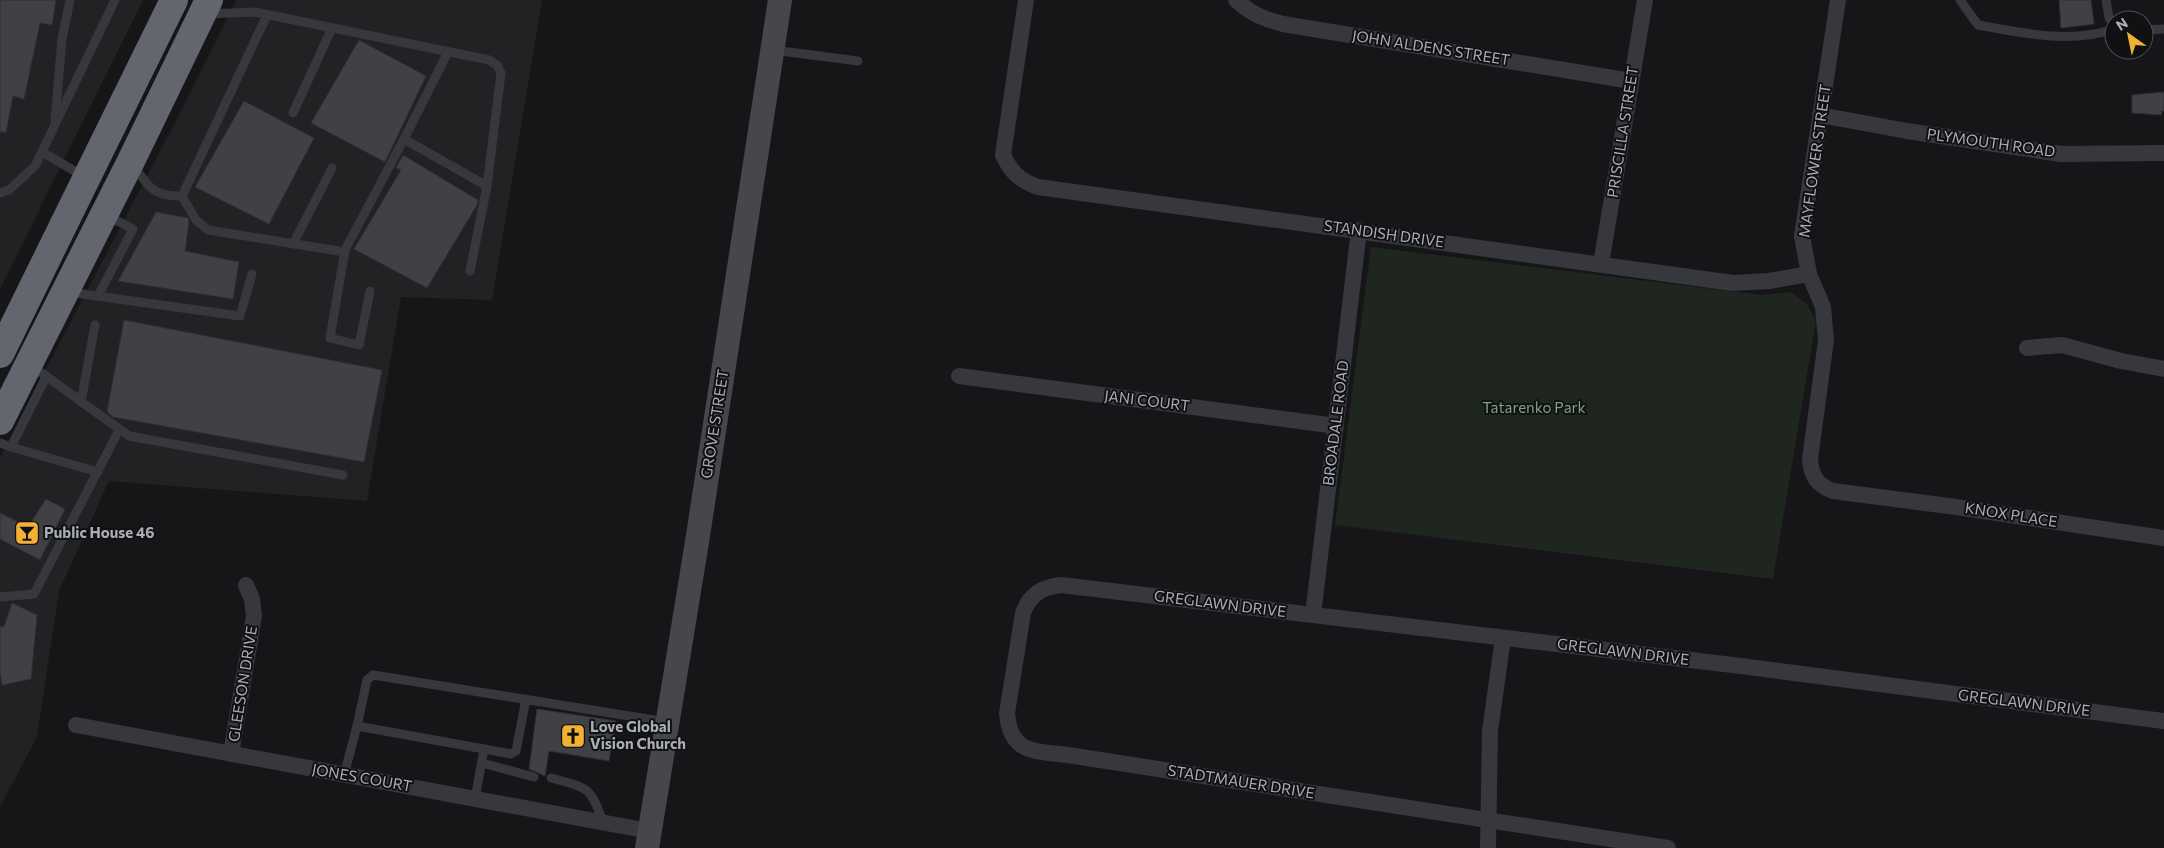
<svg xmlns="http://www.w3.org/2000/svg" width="2164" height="848" font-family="Commissioner,sans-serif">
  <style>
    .built { fill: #222225 }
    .green { fill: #1e261f }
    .building { fill: #404145; stroke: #303034 }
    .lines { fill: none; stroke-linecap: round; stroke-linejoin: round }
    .lane { stroke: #37383d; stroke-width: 9 }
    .street { stroke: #37383d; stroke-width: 16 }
    .secondary { stroke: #45474d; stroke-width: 24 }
    .highway { stroke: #63666e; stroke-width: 28 }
    .labels { text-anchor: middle; stroke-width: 4; stroke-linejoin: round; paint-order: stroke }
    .street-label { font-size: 15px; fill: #a8adb8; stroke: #111113 }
    .park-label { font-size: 15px; fill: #7fa381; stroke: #111113 }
    .poi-label { font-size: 15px; font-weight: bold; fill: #a8adb8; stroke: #111113; text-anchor: start }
  </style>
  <rect width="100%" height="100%" fill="#161618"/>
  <g class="built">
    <polygon points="0,0 143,0 0,289"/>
    <polygon points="236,0 542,0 492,300 401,297 367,501 109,481 59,591 37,737 0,807 0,457 170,132"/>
  </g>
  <polygon class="green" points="1371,247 1762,295 1791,292 1807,304 1816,321 1773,579 1335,525"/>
  <g class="building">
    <polygon points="0,0 56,0 52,25 40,23 24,99 13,96 6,132 0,132"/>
    <polygon points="2059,0 2091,0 2094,24 2061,28"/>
    <polygon points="359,40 426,76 385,162 311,123"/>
    <polygon points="2164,92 2164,111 2161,111 2162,115 2132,113 2132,95"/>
    <polygon points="244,101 314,138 269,224 195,187"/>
    <polygon points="403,155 478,200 477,205 427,288 354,249 401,170 396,168"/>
    <polygon points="156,212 188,218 189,221 185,251 239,262 233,299 118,281"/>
    <polygon points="124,320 382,370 364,462 113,417 107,412"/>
    <polygon points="46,499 65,509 40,560 0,539 0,513 28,527"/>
    <polygon points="12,603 37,615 31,679 2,685 0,672 0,626 4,627"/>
    <polygon points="537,709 616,721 609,761 549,751 545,776 529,769"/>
  </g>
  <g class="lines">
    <g class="lane">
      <path d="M1960,0L1978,25C2022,33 2070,44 2114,29"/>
      <polyline points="2106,0 2109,18 2114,24"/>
      <polyline points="207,14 255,12 489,60 497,65 501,73 487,186 470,271"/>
      <polyline points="267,15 182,196 196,220 208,230 345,252"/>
      <polyline points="2144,30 2164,29"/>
      <polyline points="773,50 858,61"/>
      <polyline points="293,113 332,28"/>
      <polyline points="55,120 62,39 70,0"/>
      <polyline points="404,139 448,52"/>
      <polyline points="42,152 85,177"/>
      <path d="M134,165C147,186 154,197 182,196"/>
      <polyline points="0,193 9,190 35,166 115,0"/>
      <polyline points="293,244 332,168"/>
      <polyline points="370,291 359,345 330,338 345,250 404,139 487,186"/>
      <polyline points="68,292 240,316 252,274"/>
      <polyline points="98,296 133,229 108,216"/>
      <polyline points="32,366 129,436 343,475"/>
      <polyline points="81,402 95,325"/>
      <polyline points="0,443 11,447 46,377"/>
      <polyline points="11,447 98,472"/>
      <polyline points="0,597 34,594 119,430"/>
      <polyline points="357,726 367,680 373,675 667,722"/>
      <polyline points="484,749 511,754 516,751 526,699"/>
      <polyline points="482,763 534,777"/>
      <polyline points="344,775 357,726 484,749 475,799"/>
      <path d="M551,778C588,788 590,786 603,822"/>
    </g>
    <g class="street">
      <path d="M1026,0L1003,155C1011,172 1019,180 1038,187L1733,283L1769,281L1809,274"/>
      <path d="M1236,0C1251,14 1264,19 1283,24L1631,81"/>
      <path d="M1838,0L1802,236L1809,274L1823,307L1826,340L1810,459C1811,476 1817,485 1833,491L1956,507L2164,538"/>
      <polyline points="1820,115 1907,131 2061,154 2164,153"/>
      <polyline points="1601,264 1645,0"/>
      <polyline points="2027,348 2062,345 2121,361 2164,369"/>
      <polyline points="959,376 1336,426"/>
      <polyline points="1313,615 1359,230"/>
      <polyline points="76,725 649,831"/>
      <polyline points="231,754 254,616 252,599 246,585"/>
      <polyline points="1488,848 1490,731 1503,638"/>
      <path d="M1668,848L1068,755C1035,751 1010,754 1007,713L1023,613C1030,594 1042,587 1061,585L1741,666L2164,721"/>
    </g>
    <polyline class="secondary" points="647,848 697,542 780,0"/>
    <g class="highway">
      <polyline points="0,354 174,0"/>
      <polyline points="0,421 131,161 209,0"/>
    </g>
  </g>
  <defs>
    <symbol id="bar-square" viewBox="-11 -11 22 22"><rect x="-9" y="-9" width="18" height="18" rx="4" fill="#f2b134" stroke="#111113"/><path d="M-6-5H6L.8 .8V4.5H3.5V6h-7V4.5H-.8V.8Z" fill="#111"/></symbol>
    <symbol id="church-square" viewBox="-11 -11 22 22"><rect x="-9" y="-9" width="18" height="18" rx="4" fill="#f2b134" stroke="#111113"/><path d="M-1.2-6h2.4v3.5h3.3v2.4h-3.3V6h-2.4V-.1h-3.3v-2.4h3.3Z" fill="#111"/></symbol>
  </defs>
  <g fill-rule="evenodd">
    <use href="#bar-square" x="13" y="519" width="28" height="28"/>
    <use href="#church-square" x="559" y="722" width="28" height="28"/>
  </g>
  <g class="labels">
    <g class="street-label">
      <text transform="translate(1431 48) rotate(9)" y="5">JOHN ALDENS STREET</text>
      <text transform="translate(1623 132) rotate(-81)" y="5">PRISCILLA STREET</text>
      <text transform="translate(1991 143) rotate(8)" y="5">PLYMOUTH ROAD</text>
      <text transform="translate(1815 161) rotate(-82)" y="5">MAYFLOWER STREET</text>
      <text transform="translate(1384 234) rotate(8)" y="5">STANDISH DRIVE</text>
      <text transform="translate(1147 401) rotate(7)" y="5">JANI COURT</text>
      <text transform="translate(1336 423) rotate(-83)" y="5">BROADALE ROAD</text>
      <text transform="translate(715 424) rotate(-81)" y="5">GROVE STREET</text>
      <text transform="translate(2011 515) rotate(9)" y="5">KNOX PLACE</text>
      <text transform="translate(1220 604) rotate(7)" y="5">GREGLAWN DRIVE</text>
      <text transform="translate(1623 652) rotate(7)" y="5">GREGLAWN DRIVE</text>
      <text transform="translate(243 684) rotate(-81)" y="5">GLEESON DRIVE</text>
      <text transform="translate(2024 703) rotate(7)" y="5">GREGLAWN DRIVE</text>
      <text transform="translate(362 778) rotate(10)" y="5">JONES COURT</text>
      <text transform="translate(1241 782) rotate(9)" y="5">STADTMAUER DRIVE</text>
    </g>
    <g class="park-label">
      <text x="1534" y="413">Tatarenko Park</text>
    </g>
    <g class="poi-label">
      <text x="44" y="538">Public House 46</text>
      <text x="590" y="732">Love Global<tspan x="590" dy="17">Vision Church</tspan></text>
    </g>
  </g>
  <g transform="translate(2129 35) rotate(327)"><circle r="24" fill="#111113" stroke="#4d4f55"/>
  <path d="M0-4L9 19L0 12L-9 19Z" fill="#f2b134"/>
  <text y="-8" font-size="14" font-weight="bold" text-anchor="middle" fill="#a8adb8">N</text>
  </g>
</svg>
